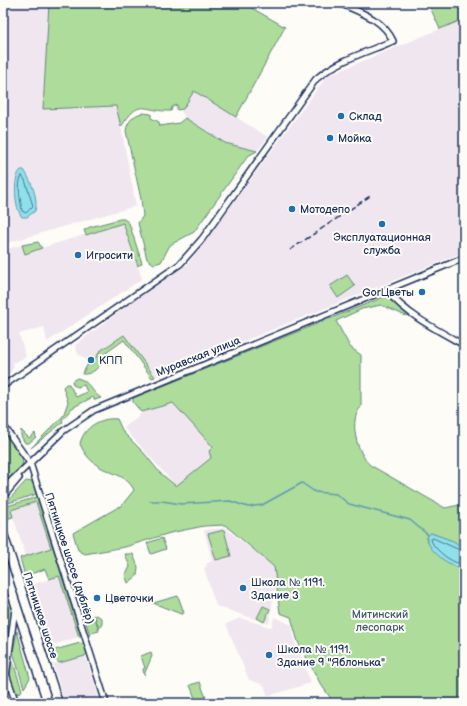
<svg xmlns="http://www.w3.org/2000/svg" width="467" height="706" font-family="'Balsamiq Sans',sans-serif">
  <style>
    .built { fill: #f0e6ef }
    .green { fill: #addc9b; stroke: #64867c }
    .water { fill: #8fe0ea; stroke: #6199b2 }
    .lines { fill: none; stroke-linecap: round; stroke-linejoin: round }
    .shore { stroke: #497696; stroke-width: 1 }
    .stream { stroke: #6199b2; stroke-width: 1.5 }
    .minor-casing { stroke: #1b2f5e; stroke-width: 8 }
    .primary-casing { stroke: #1b2f5e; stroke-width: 11 }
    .minor { stroke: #fdfcf7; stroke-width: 5 }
    .primary { stroke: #fdfcf7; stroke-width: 8 }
    .rail { stroke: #1b2f5e; stroke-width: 1.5; stroke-dasharray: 6 3; stroke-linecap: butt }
    .poi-dot { fill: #1f6fb2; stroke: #fdfcf7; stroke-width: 1.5 }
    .labels { text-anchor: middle; stroke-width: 4; stroke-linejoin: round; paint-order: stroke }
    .poi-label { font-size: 11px; fill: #1b2f5e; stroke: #fdfcf7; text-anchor: start }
    .street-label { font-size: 11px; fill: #1b2f5e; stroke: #fdfcf7 }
    .park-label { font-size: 11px; fill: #405a6d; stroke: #fdfcf7 }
  </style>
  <rect width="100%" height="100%" fill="#fdfcf7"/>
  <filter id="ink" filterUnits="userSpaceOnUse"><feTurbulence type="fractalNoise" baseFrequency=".025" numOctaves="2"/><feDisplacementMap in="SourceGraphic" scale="8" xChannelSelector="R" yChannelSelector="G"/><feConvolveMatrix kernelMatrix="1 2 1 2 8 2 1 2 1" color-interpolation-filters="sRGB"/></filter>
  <g filter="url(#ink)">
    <g class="built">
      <polygon points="3,3 49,3 43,109 117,106 136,206 3,244"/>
      <polygon points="464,19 464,252 155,377 124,335 92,364 78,354 75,345 147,291 188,264 327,76"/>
      <polygon points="194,91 268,137 257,151 252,150 225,143 185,118 181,111"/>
      <polygon points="123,223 142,279 47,342 44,327 19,334 26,357 13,363 14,367 10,373 3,375 3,250 22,245 25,253"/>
      <polygon points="173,403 213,447 211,458 176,486 124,428 142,413 141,412"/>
      <polygon points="36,502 51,548 26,556 11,510"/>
      <polygon points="225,528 278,570 269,624 216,606 204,568 207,566 206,564 212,561 204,530"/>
      <polygon points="59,576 79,637 47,647 28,586"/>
      <polygon points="274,617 292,625 294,640 311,683 268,696 264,685 249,680 226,624 240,618 270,627 272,626"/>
      <polygon points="85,656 101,703 65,703 53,664"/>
    </g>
    <g class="green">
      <path d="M49,3H243L285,27L236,117L194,91L183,109L177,110V105L172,107L171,111C142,112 141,96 121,127L116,106L43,109Z"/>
      <polygon points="428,3 464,3 464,19 440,29"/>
      <path d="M143,113L151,114V118L159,122L160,126L179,123L185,118L225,143L257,151L248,156L194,232L170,245L161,262L154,264L147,259L138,223L143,216L141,199L126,131C127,122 134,114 143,113Z"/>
      <polygon points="120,219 124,219 129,223 142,263 138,266 123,223 86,235 84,230 90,227"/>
      <polygon points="38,242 42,248 25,254 22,245"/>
      <polygon points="347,275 355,286 338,298 330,286"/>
      <path d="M386,296L407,314L406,316L381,305L362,309L336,321L350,347L361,355V407C348,420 357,453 370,465L445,508L464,504V549L453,541L431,533L426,538C430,552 451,562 464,563V703H334L320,683L298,642L291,617L280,613L274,567L225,525L204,526L170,533L125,547L85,554L78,550L73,533L122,505L134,490C125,472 106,474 93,462C87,457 83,451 80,444C83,428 100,417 117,419L123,432L144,453L160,473L176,486L211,458L209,451L213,447L173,403L141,412L133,402V398Z"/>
      <path d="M124,335L155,377L152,378L124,340L99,358L101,362C99,369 90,375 82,374L89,362L92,364L100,351Z"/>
      <path d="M77,378C89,380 92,393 101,398L95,400L93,397L72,408L62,420L63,422L31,448L63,416L68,402L63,387L66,384H69L76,397L87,392L84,385L78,387L73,385L72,381Z"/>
      <polygon points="21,430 29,438 35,433 36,437 29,443 25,443 21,436"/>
      <polygon points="3,431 23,459 22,466 3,485"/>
      <polygon points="26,481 33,482 37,494 5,504"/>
      <polygon points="37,497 81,637 79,637 59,576 49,579 45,569 25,576 20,558 51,548 36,502 11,510 13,517 6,519 4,507"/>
      <polygon points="224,530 231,556 216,560 208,534"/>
      <polygon points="162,538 166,549 151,554 147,543"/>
      <polygon points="125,554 133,554 138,567 137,576 128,583 125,575 130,567"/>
      <polygon points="3,581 13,611 9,639 3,621"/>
      <polygon points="178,596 184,613 181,614 153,603"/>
      <polygon points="263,606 270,609 264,622 257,618"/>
      <polygon points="96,615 102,618 102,624 99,629 95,617 99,631 91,633 90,636 85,619"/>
      <polygon points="17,631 30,678 24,688 13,652"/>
      <polygon points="80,643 84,644 87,653 85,656 59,663 48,652"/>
      <polygon points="151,652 152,656 144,675 143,669 145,668 141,656"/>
      <polygon points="12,659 22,690 20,693 16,694 10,677"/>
      <polygon points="200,682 206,698 196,701 190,685"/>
    </g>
    <g class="water">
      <path d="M21,170H24C31,180 39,200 35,211L27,217H22C15,210 12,177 21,170Z"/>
      <path d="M431,533L453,541L464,548V563L459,568C448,565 423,547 428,535Z"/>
    </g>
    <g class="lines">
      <g class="shore">
        <path d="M22,176L25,180L33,206L26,213L22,211C21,201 16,184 22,176Z"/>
        <path d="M464,552L433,538L431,539C432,547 447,559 455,562C458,564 460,561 464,560"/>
      </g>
      <polyline class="stream" points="150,501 162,501 181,504 230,501 248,507 262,505 302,483 315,492 336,494 349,504 410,520 428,535"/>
      <defs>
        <g id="minor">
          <path d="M387,291C407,315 437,330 464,345"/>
          <path d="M3,386L180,264L202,239L316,79C338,60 367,52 393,41C383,19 360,12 339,3"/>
          <polyline points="3,425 30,463 106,703"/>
          <polyline points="3,489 63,431 94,410 464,258"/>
          <polyline points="3,497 19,478"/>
          <polyline points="3,665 16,703"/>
          <polyline points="6,676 15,609"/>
        </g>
        <g id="primary">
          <polyline points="3,534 58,703"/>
          <polyline points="3,565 48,703"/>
        </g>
      </defs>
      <use href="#minor" class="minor-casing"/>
      <use href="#primary" class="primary-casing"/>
      <use href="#minor" class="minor"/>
      <use href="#primary" class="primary"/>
      <polyline class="rail" points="290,250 370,196"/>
    </g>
  </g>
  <g class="poi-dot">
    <circle cx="341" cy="116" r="4"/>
    <circle cx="330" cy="138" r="4"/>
    <circle cx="292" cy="209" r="4"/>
    <circle cx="382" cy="224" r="4"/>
    <circle cx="78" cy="255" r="4"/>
    <circle cx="422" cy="292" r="4"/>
    <circle cx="91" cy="360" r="4"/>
    <circle cx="243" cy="588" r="4"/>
    <circle cx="97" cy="598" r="4"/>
    <circle cx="269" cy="655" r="4"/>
  </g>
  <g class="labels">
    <g class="poi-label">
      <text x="349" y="120">Склад</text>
      <text x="338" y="142">Мойка</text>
      <text x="300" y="213">Мотодепо</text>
      <text x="382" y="241" text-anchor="middle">Эксплуатационная<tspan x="382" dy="13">служба</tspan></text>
      <text x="86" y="259">Игросити</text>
      <text x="414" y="296" text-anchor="end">GorЦветы</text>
      <text x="99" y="364">КПП</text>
      <text x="251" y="586">Школа № 1191.<tspan x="251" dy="13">Здание 3</tspan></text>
      <text x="105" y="602">Цветочки</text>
      <text x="277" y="653">Школа № 1191.<tspan x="277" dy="13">Здание 9 "Яблонька"</tspan></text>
    </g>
    <g class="street-label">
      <text transform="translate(198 356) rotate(-22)" y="4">Муравская улица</text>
      <text transform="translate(70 558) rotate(72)" y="4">Пятницкое шоссе (дублёр)</text>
      <text transform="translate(41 615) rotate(72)" y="4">Пятницкое шоссе</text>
    </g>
    <g class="park-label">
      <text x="380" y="618">Митинский<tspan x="380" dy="13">лесопарк</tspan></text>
    </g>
  </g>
  <rect width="467" height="706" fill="none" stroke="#fdfcf7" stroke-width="16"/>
  <rect x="8" y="8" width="451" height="690" fill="none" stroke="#1b2f5e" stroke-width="1.5" filter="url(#ink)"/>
</svg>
